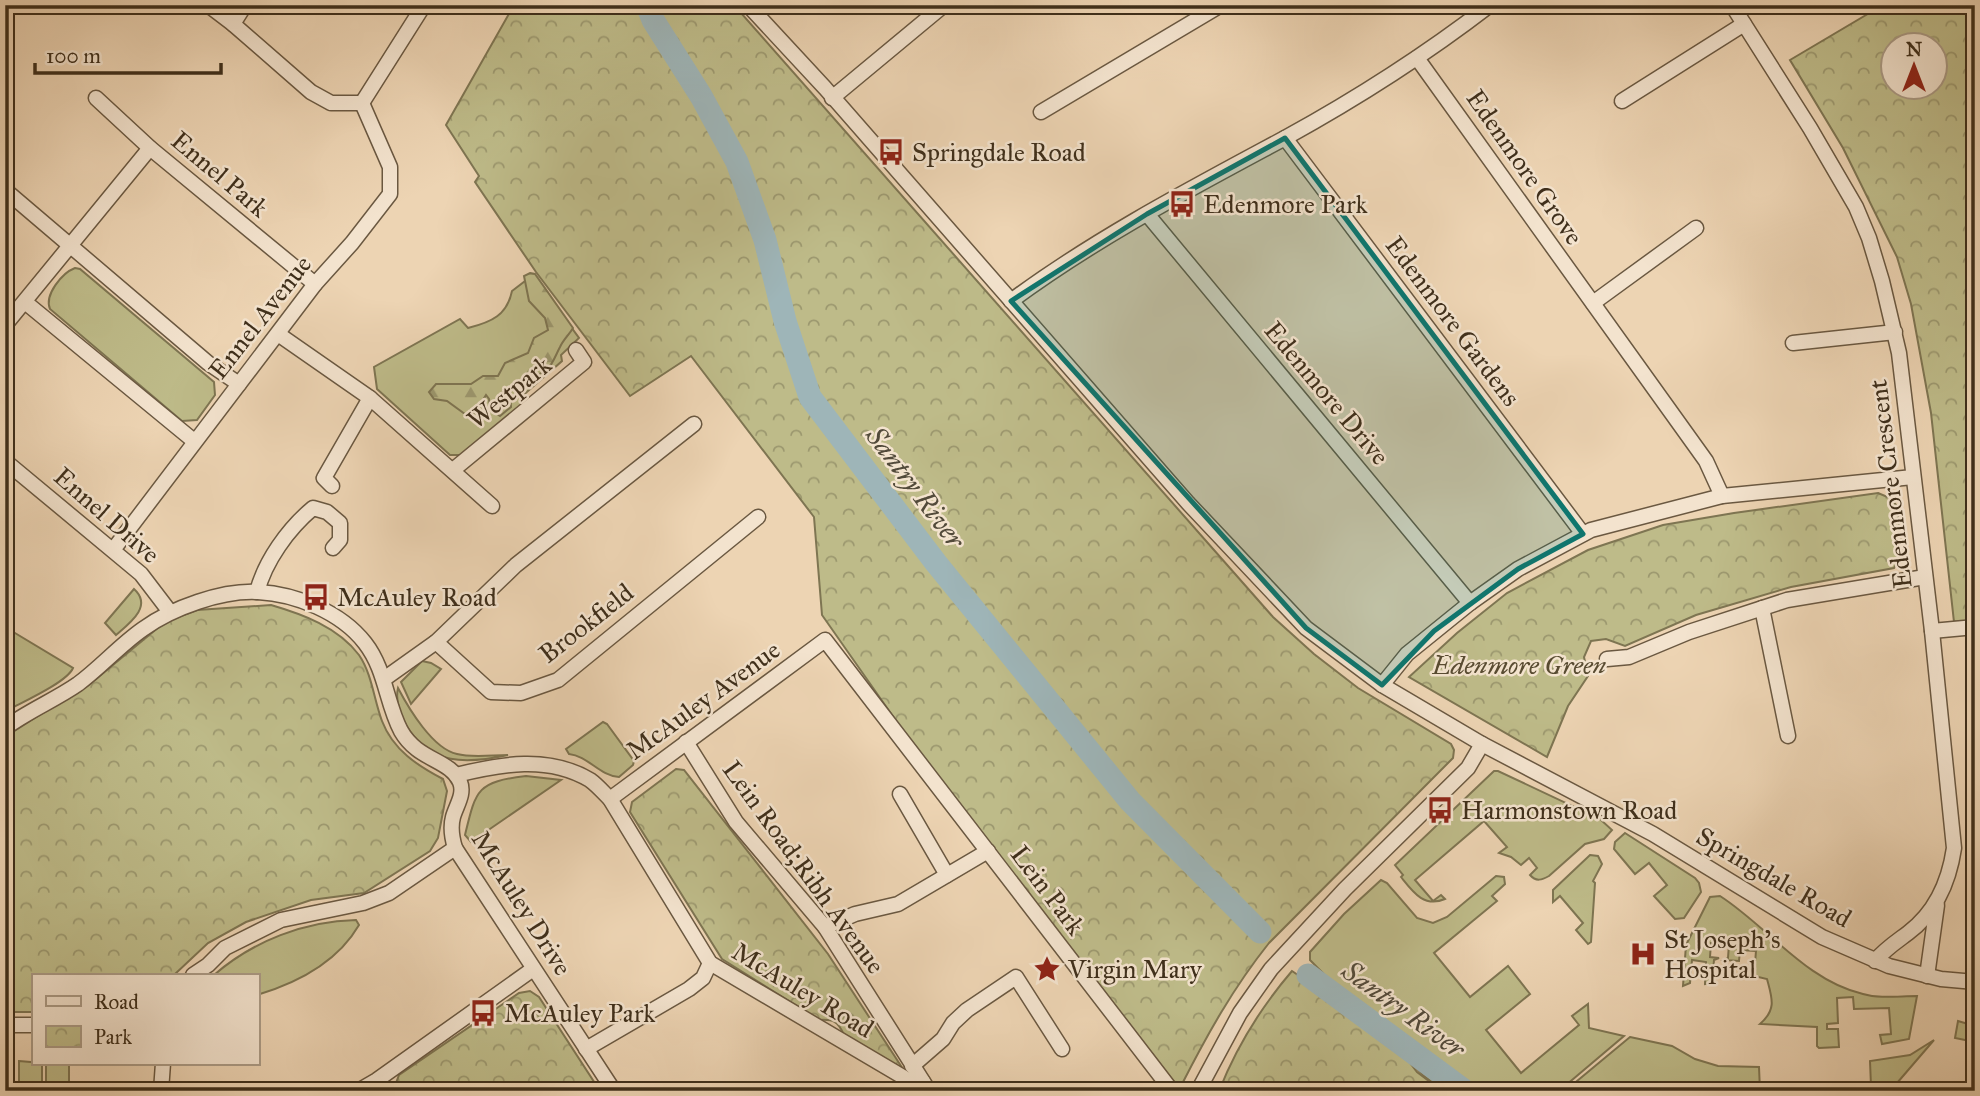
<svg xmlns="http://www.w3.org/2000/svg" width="1980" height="1096" font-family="'IM FELL Great Primer',serif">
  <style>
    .grass { fill: #bebb89; stroke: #7e7552; stroke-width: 2 }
    .forest { fill: url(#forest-firs); stroke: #7e7552; stroke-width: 2 }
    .park { fill: url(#park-crowns); stroke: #7e7552; stroke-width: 2; fill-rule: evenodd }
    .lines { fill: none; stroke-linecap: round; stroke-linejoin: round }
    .river { stroke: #9eb5b8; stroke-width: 23 }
    .minor-casing { stroke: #6a5841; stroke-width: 17 }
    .minor { stroke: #f3e3ce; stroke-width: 14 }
    .marked { fill: #0f766e; fill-opacity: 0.2; stroke: #0f766e; stroke-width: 5; stroke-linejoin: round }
    .labels { text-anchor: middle; stroke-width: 5; stroke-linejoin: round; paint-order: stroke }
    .poi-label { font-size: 26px; fill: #3f2f1b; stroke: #f3e3ce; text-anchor: start }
    .street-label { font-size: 26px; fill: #3f2f1b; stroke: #f3e3ce }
    .park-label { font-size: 26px; font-style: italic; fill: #584b31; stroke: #f3e3ce }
    .water-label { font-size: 28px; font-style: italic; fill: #524a3a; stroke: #f3e3ce }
  </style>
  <defs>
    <pattern id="forest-firs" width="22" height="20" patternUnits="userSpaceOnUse" patternTransform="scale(1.75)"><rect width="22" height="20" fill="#bebb89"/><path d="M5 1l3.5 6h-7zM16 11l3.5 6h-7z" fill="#9c986f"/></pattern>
    <pattern id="park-crowns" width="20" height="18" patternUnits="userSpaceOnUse" patternTransform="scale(1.75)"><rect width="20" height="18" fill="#bebb89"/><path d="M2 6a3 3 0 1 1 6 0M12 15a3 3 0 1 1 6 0" fill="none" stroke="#9c986f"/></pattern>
  </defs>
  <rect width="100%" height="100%" fill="#edd4b3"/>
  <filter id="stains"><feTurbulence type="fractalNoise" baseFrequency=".00286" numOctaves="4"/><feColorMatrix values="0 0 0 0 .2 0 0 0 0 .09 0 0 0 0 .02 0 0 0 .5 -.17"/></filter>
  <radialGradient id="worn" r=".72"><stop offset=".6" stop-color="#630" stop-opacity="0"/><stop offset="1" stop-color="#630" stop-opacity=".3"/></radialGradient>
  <g class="grass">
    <path d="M75,268L80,269L214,382L215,395L197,420L182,421L50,309C44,295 62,273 75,268Z"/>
    <path d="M533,275L579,338L561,355L562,361L520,398L522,404L461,455H450L377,389L374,367L460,319L468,328C492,322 507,315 512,291Z"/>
    <path d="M134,589C153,606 130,623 116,635L105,623Z"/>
    <path d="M5,627L73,668C67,682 25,701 10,709L5,707Z"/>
    <polygon points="422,661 431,663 441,669 411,704 401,682"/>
    <path d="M398,688C409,709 433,749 457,754C472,758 492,755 508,755C467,764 430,766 406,725C400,714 395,701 398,688Z"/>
    <path d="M603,722L607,724L634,761L633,765L619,777C600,776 588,756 569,754L566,749Z"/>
    <path d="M1494,771H1498L1600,819L1612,830L1604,839L1585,844L1549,876C1542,880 1536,882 1530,875L1537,868L1529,858L1521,865L1511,857L1499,853L1507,847L1484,821L1415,880L1433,901L1441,895L1445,899C1424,908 1413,892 1401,877L1403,875L1395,865Z"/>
    <path d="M526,776L561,780L471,842L465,835C476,789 477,782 526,776Z"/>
    <polygon points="1625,833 1695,878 1699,883 1701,892 1684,918 1675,919 1654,896 1667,885 1649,863 1635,874 1614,849 1615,842"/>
    <polygon points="1590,855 1598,856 1602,864 1593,881 1595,883 1591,942 1588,944 1576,930 1583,923 1560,896 1553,902 1553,890"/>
    <polygon points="1496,876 1504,877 1505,884 1492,896 1497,901 1434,953 1470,997 1508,966 1530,994 1486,1030 1521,1073 1579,1025 1572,1016 1588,1004 1589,1028 1624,1036 1559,1091 1444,1091 1423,1075 1310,960 1310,952 1344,914 1381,880 1387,883 1417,918 1433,923 1447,917"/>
    <path d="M1720,896C1767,926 1806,981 1863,994C1880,999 1899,996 1917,996L1909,1039L1882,1044L1880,1035L1891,1034L1889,1008L1854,1009L1853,997L1837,998L1838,1023L1827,1024V1029H1838L1839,1047L1819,1048L1817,1046V1027L1760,1024C1777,1009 1772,998 1767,979L1754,976L1756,951L1740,950L1739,961L1724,960L1728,958L1729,944L1711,943L1710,957L1719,958L1714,960L1712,983L1705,984L1706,962L1692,960L1690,983L1683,986L1686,945L1710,897Z"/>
    <path d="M356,920L359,925C337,963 297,983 257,995V975H214C253,941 305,921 356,920Z"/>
    <polygon points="1958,1021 1975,1026 1975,1042 1955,1038"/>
    <polygon points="1630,1037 1672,1046 1695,1059 1718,1066 1759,1067 1760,1091 1565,1091"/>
    <polygon points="1934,1040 1891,1090 1902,1091 1856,1091 1855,1087 1871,1086 1870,1061 1910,1055"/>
    <polygon points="19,1061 42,1063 42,1091 19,1091"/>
    <rect x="46" y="1063" width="23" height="28"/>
  </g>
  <path class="forest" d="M530,273L535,274L573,328C569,335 563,340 560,347C552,362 550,376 529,375L522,390L516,391L510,388L511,407L500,416L490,409L489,399L486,395L476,411L469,417L447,401L434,399L429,392L436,384H471L483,376H498L505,363L528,353L534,338L548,330L545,318L529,301L524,276Z"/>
  <g class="park">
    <path d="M514,5H734L1273,617L1314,654L1358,688L1451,744L1454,750L1453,758L1269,943C1233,988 1207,1035 1181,1086H1177L906,735L822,615L814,517L691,356L630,396L536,272L475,182L479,176L446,125Z"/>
    <path d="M1883,5H1975V620L1954,622L1931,413L1911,304L1897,257L1843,148L1790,60ZM1892,46H1934V88H1892Z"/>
    <polygon points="1878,493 1890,498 1897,506 1902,553 1894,568 1791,587 1696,615 1625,646 1606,639 1591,641 1584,657 1588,676 1568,706 1547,757 1409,677 1457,633 1507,593 1588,550 1663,525 1734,513"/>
    <path d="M271,605C302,614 338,627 359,655C372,674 374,700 382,721C393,750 418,766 443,779L447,791L438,838L430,851L364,893L311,900L246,922L208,943L174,975H33V1012H5V737L96,679L165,622L197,610Z"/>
    <path d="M676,769L684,770L828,954L903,1069L844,1035C838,1021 833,1019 819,1020L722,959L630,812L632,802Z"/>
    <path d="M1292,971L1392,1039L1417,1072L1442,1091H1219C1236,1048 1262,1006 1292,971Z"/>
    <polygon points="530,991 539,997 600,1091 398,1091 396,1083 399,1075 519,993"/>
  </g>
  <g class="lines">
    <g class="river">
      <polyline points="647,5 653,20 701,96 737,162 765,240 785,321 810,397 936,563 1130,801 1260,932"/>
      <polyline points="1308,975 1465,1091"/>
    </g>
    <defs>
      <g id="minor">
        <polyline points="208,5 233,24 311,92 331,103 362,103"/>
        <polyline points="748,5 825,88 1188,503 1306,628 1382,685 1482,744 1653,834 1822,937 1889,966 1941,979 1975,982"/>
        <path d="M1732,5L1810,128L1856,207L1869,238L1882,281L1899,353L1932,631L1954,848C1949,882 1936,912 1908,933C1896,942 1885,949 1875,961"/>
        <polyline points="233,24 245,5"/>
        <polyline points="1417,58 1706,461 1722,496"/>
        <polyline points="96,98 150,148 315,284"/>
        <polyline points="832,98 944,5"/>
        <polyline points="1622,101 1744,24"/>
        <polyline points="362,103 424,5"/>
        <polyline points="1041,112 1221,5"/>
        <polyline points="1285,138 1583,534"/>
        <polyline points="5,190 208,363 239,384"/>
        <polyline points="1147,214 1470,603"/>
        <path d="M1011,301C1096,238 1192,188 1285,138C1356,99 1425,55 1490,5"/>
        <polyline points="25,302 194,441"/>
        <polyline points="1593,303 1696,228"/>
        <polyline points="5,325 150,148"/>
        <polyline points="278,334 370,398 492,506"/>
        <polyline points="1793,343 1895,332"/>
        <polyline points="5,461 141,574 170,612"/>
        <polyline points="453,470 584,362 576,350"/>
        <polyline points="332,486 324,478 370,398"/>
        <polyline points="113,550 315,284 352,243 390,194 390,167 362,103"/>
        <path d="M257,592C265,561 288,529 313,508L327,512L340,523V540L333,548"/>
        <polyline points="1762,608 1788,736"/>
        <polyline points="1932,631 1975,627"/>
        <polyline points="436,642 491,692 521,693 558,680 758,517"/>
        <polyline points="1607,659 1629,657 1689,632 1787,600 1925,577"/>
        <polyline points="384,679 436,642 516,565 694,424"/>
        <polyline points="1382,685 1407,654 1470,603 1518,569 1591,530 1722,496 1913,477"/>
        <path d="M5,728C28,711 55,700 78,684C101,667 120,645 143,629C172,608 222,590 258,592C296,594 341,612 365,643C386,670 386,703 401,731C418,761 450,759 460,782C465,794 456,806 453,817C450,828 452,838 455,848L614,1091"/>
        <polyline points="686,742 736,822 825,927 929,1091"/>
        <path d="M456,775C501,764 548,755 590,780C597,785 604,793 610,799L710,963L915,1084L923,1082"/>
        <polyline points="900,794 947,875"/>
        <polyline points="610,799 825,640 1172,1091"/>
        <polyline points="825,927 855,914 898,904 988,851"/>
        <polyline points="193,975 208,965 225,948 281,920 363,903 389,893 455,848"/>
        <polyline points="1927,976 1937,905"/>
        <polyline points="5,1025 33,1025"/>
        <polyline points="586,1049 689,989 703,978 710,963"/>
        <polyline points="912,1066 943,1039 953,1023 967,1010 1016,977 1062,1049"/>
        <polyline points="161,1091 163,1063"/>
        <polyline points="358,1091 377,1080 533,969"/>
        <polyline points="1198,1091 1240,1013 1271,969 1345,889 1468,768 1482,744"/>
      </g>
    </defs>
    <use href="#minor" class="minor-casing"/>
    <use href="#minor" class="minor"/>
  </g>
  <path class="marked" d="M1285,138L1583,534L1518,569L1434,631L1382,685L1306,628L1011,301L1147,214Z"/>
  <defs>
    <symbol id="bus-bare" viewBox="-9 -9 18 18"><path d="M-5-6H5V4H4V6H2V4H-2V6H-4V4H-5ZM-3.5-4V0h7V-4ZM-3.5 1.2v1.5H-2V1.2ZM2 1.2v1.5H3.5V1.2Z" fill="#8f2418" stroke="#f3e3ce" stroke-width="2.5" paint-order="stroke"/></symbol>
    <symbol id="hospital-bare" viewBox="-9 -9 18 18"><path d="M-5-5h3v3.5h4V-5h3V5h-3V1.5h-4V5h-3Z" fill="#8f2418" stroke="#f3e3ce" stroke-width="2.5" paint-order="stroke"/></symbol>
    <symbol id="sight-bare" viewBox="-9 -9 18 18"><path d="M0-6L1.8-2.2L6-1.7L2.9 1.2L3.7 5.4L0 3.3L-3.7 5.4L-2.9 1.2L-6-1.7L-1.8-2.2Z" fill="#8f2418" stroke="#f3e3ce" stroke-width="2.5" paint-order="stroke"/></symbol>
  </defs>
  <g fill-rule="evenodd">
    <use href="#bus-bare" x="872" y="133" width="38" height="38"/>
    <use href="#bus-bare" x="1163" y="185" width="38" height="38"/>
    <use href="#bus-bare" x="297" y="578" width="38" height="38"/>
    <use href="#bus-bare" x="1421" y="791" width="38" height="38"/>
    <use href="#hospital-bare" x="1624" y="935" width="38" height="38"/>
    <use href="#sight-bare" x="1028" y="950" width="38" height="38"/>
    <use href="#bus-bare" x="464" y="994" width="38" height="38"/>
  </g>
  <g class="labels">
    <g class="poi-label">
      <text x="912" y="161">Springdale Road</text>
      <text x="1203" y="213">Edenmore Park</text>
      <text x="337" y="606">McAuley Road</text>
      <text x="1461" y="819">Harmonstown Road</text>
      <text x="1664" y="948">St Joseph's<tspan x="1664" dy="30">Hospital</tspan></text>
      <text x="1068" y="978">Virgin Mary</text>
      <text x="504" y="1022">McAuley Park</text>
    </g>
    <g class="street-label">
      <text transform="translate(1525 167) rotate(55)" y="9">Edenmore Grove</text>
      <text transform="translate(220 174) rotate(40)" y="9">Ennel Park</text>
      <text transform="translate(260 317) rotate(-52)" y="9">Ennel Avenue</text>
      <text transform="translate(1453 321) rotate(53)" y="9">Edenmore Gardens</text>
      <text transform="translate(509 392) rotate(-39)" y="9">Westpark</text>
      <text transform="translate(1327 393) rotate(50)" y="9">Edenmore Drive</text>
      <text transform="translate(1890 484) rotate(-97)" y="9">Edenmore Crescent</text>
      <text transform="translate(107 515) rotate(41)" y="9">Ennel Drive</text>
      <text transform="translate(586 623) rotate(-38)" y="9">Brookfield</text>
      <text transform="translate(703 700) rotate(-36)" y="9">McAuley Avenue</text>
      <text transform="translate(804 867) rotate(54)" y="9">Lein Road;Ribh Avenue</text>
      <text transform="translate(1774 877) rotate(30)" y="9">Springdale Road</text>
      <text transform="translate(1048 890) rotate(53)" y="9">Lein Park</text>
      <text transform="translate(522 903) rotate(58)" y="9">McAuley Drive</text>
      <text transform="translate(803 990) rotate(31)" y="9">McAuley Road</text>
    </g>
    <g class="park-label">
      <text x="1519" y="674">Edenmore Green</text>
    </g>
    <g class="water-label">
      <text transform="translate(916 487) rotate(53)" y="10">Santry River</text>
      <text transform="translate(1404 1009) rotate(36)" y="10">Santry River</text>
    </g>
  </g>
  <rect width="1980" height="1096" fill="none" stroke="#edd4b3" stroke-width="28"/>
  <rect x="7" y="7" width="1966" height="1082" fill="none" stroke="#3f2f1b" stroke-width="3.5"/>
  <rect x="14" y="14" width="1952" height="1068" fill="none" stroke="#3f2f1b" stroke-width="2"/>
  <rect x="32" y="974" width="228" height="91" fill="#f3e3ce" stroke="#ab9b86" stroke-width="2"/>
  <rect x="46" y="996" width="35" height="10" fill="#f3e3ce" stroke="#ab9b86" stroke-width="2"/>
  <text x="94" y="1009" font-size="21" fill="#3f2f1b">Road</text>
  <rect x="46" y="1026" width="35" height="21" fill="url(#park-crowns)" stroke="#ab9b86" stroke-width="2"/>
  <text x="94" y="1044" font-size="21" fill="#3f2f1b">Park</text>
  <g transform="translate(1914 66)"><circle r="33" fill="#f3e3ce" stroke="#ab9b86" stroke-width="2"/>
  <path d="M0-5L12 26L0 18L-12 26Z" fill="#8f2418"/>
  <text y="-10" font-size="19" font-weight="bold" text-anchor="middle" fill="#3f2f1b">N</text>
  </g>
  <path d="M35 63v10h186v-10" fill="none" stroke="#3f2f1b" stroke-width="3.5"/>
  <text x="46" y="63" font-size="21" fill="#3f2f1b" stroke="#f3e3ce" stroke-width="5" paint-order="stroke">100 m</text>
  <rect width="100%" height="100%" filter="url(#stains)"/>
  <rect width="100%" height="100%" fill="url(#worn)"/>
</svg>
